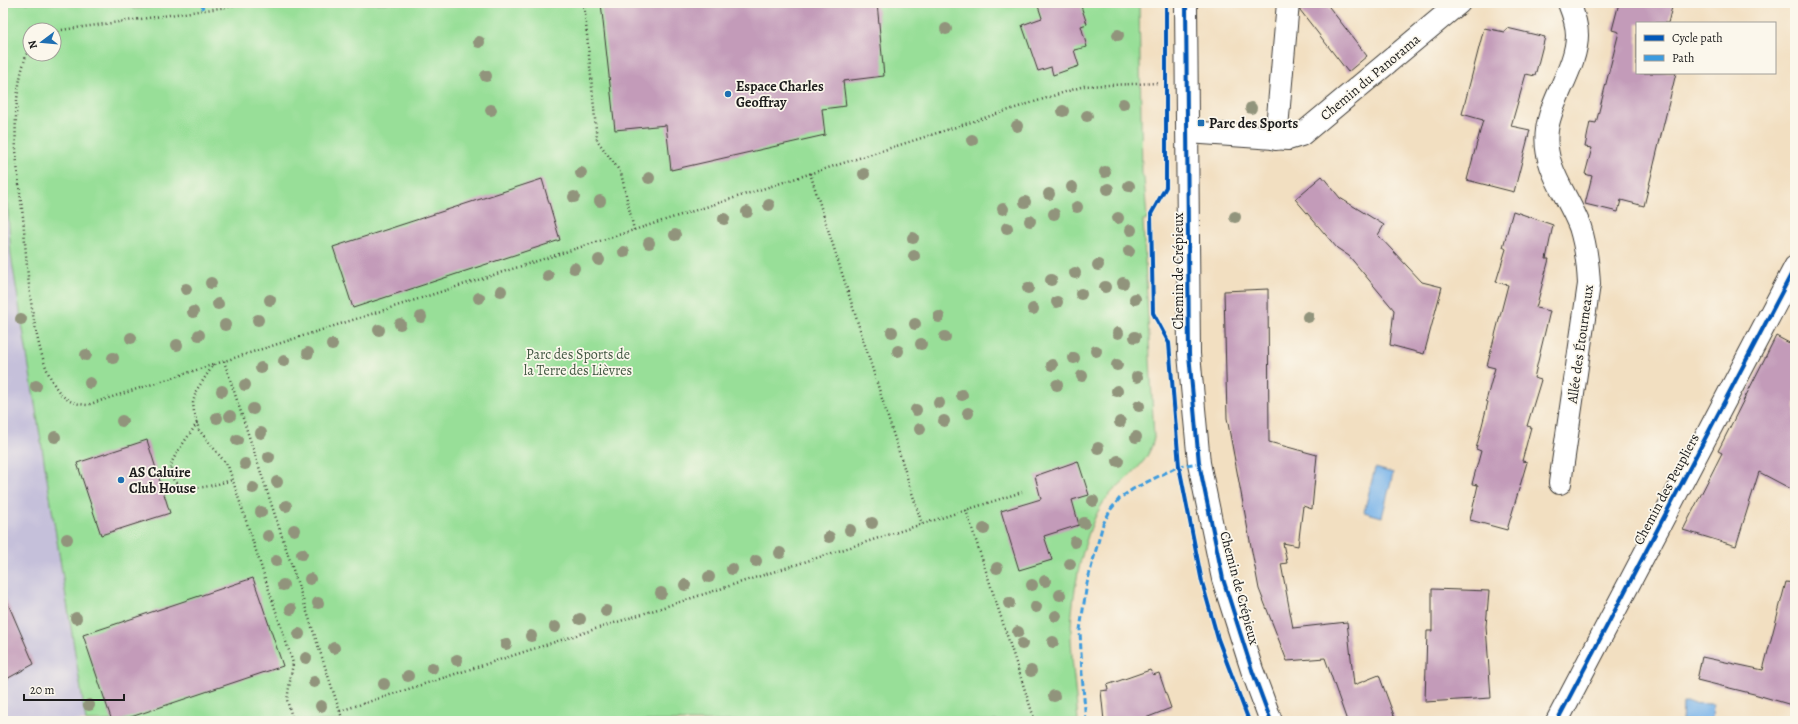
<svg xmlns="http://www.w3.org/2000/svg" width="1798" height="724" font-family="Alegreya,serif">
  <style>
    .industrial { fill: #c5c0da }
    .green { fill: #98df98; stroke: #5a7e5a; fill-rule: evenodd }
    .water { fill: #78b3e9; stroke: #4a6882 }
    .building { fill: #c39bb9 }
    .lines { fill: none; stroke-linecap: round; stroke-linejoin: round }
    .minor-casing { stroke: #3c3935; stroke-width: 24 }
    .path { stroke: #3c3935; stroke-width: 2.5; stroke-dasharray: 1 3; stroke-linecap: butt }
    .minor { stroke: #fff; stroke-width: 22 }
    .quiet { stroke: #3c9bdf; stroke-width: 3; stroke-dasharray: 6 3; stroke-linecap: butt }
    .cycleway-casing { stroke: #fbf7ec; stroke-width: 6 }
    .cycleway { stroke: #0057b8; stroke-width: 4 }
    .tree { fill: #91947b }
    .poi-dot { fill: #1f6fb2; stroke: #fbf7ec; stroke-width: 1.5 }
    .labels { text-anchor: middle; stroke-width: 3.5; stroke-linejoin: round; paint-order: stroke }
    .street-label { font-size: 14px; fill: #1c1c1c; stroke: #fbf7ec }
    .poi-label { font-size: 14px; font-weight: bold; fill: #1c1c1c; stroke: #fbf7ec; text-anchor: start }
    .park-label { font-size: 14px; fill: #415641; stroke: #fbf7ec }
  </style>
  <rect width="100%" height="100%" fill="#fbf7ec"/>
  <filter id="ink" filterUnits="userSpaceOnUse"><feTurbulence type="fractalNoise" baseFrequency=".025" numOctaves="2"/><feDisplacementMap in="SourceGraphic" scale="8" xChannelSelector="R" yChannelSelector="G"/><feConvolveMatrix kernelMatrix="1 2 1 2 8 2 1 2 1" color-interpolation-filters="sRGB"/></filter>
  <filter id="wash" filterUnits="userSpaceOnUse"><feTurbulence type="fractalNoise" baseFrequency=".012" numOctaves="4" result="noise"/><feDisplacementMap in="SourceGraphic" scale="16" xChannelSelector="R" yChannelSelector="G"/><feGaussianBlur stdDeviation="0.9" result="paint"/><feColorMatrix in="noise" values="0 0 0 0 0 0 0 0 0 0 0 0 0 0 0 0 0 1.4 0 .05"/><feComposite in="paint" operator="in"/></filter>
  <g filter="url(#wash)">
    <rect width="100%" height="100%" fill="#f2dfc1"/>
    <polygon class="industrial" points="3,142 11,255 86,721 3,721"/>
    <path class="green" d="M3,3H132L133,9L179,3H1139L1142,174L1144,178L1147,219L1143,220L1154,438C1148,470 1117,480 1101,506C1082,538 1070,602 1071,639C1072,666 1076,694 1078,721H86L11,255L3,142ZM30,30H54V54H30Z"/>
    <g class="water">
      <polygon points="1375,468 1393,473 1382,517 1364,512"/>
      <polygon points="1683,703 1713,704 1712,721 1682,721"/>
    </g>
    <g id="blocks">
      <g class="building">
        <polygon points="601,3 877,3 884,76 843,81 846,106 822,109 825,135 671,170 666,125 615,130"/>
        <polygon points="1037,3 1080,3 1087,24 1081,26 1087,47 1074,50 1079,66 1053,75 1051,67 1038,71 1022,25 1042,18"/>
        <polygon points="1300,3 1326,3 1367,56 1348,72 1300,10"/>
        <polygon points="1619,3 1673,3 1668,23 1637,23 1637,73 1676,73 1644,206 1621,200 1618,212 1585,204 1592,176 1585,174 1592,148 1585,147 1590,122 1596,123 1619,32 1612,30"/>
        <polygon points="1484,28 1505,32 1507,28 1545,37 1535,76 1526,74 1511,126 1530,130 1514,192 1467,180 1483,120 1462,114"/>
        <polygon points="1322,176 1340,198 1384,225 1378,235 1422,282 1442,287 1424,354 1390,345 1394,310 1349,256 1337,248 1295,199"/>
        <polygon points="542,179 560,240 353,308 333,247"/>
        <polygon points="1513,211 1553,225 1546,259 1549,259 1536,308 1550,311 1534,378 1541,380 1527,426 1531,427 1522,461 1527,462 1507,530 1470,520 1478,485 1472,484 1481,451 1476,449 1488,402 1486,401 1495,368 1487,366 1508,285 1496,282 1506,249 1503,247"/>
        <polygon points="1268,289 1269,442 1317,455 1312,509 1303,506 1298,546 1283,543 1287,563 1281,564 1293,628 1347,622 1354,685 1379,675 1396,721 1347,721 1325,658 1287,661 1259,589 1227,418 1224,291"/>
        <polygon points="1776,336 1795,346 1795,491 1759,472 1736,546 1683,530 1722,453 1718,451"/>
        <polygon points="147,440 170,513 101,535 77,463"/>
        <polygon points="1078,461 1089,495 1072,500 1079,525 1044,536 1052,560 1019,570 1001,511 1041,499 1035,476"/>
        <polygon points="253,578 283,666 119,721 112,721 83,635"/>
        <polygon points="1786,582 1795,583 1795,706 1754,694 1697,680 1702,657 1763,670"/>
        <polygon points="1432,589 1489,591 1486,626 1491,698 1425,702 1427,631 1432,631"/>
        <polygon points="3,592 34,664 3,681"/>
        <polygon points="1150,670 1153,675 1159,673 1171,708 1138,721 1104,721 1101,691 1108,690 1107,685"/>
      </g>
    </g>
  </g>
  <g filter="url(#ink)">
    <use href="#blocks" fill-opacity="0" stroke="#3c3935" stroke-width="1"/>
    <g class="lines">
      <defs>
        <g id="minor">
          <polyline points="1186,3 1189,354 1199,463 1223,579 1252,670 1271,721"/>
          <polyline points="1188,132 1288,139 1301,135 1459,3"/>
          <polyline points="1276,139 1288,3"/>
          <path d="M1560,483L1589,284C1588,264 1586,246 1580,227C1568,195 1542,167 1547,130C1551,98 1577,67 1577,35C1577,24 1573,13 1569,3"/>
          <polyline points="1557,721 1795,267"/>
        </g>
      </defs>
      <use href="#minor" class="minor-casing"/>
      <g class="path">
        <polyline points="584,3 597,140 621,173 634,230"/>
        <polyline points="54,31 256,3"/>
        <path d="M30,46C20,69 17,92 16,117C14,150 19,184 23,217C27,263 31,358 60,393C68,402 76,404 87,405L1084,86L1159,83"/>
        <polyline points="810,173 922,524"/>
        <polyline points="224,361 343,721"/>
        <polyline points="214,364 196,391 193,403 194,412 199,430 228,466 293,663 287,700 293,721"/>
        <path d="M197,423C189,436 178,449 172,462C171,467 170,473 172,477C181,497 217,484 232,480"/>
        <polyline points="966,510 1035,721"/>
        <polyline points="340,711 1022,492"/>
      </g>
      <use href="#minor" class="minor"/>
      <g class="quiet">
        <polyline points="202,3 203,10"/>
        <polyline points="1086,721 1082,675 1080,630 1087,583 1103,524 1111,509 1120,498 1133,489 1179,466 1199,463"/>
      </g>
      <defs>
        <g id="cycleway">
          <polyline points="1166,3 1166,187 1151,214 1153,313 1169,343 1179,466 1202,582 1218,639 1249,721"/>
          <polyline points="1186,3 1189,354 1199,463 1223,579 1252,670 1271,721"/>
          <polyline points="1557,721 1795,267"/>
        </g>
      </defs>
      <use href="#cycleway" class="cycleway-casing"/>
      <use href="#cycleway" class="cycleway"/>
    </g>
    <g class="tree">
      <circle cx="946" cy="29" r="6"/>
      <circle cx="1118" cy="35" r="6"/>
      <circle cx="479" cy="42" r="6"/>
      <circle cx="486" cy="76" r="6"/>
      <circle cx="1123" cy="104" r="6"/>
      <circle cx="1251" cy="108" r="6"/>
      <circle cx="491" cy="110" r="6"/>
      <circle cx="1063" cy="111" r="6"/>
      <circle cx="1087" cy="116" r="6"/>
      <circle cx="1017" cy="126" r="6"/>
      <circle cx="972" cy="140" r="6"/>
      <circle cx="1105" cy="172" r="6"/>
      <circle cx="581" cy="173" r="6"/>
      <circle cx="864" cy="174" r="6"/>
      <circle cx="649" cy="178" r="6"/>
      <circle cx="1129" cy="186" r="6"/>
      <circle cx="1072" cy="187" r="6"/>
      <circle cx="1108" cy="189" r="6"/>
      <circle cx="1049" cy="194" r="6"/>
      <circle cx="574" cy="197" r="6"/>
      <circle cx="600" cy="201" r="6"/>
      <circle cx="1025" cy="202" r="6"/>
      <circle cx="769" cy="205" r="6"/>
      <circle cx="1077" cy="207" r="6"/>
      <circle cx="1003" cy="209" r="6"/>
      <circle cx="747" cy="212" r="6"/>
      <circle cx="1054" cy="214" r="6"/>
      <circle cx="1235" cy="217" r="6"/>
      <circle cx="1118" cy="218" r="6"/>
      <circle cx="724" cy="219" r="6"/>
      <circle cx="1030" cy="221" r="6"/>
      <circle cx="1007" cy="228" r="6"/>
      <circle cx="1131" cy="230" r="6"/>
      <circle cx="675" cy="235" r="6"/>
      <circle cx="913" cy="238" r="6"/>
      <circle cx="649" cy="243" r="6"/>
      <circle cx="1129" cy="251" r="6"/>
      <circle cx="624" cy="252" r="6"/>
      <circle cx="914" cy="256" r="6"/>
      <circle cx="599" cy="260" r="6"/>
      <circle cx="1098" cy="265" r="6"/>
      <circle cx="574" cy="268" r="6"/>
      <circle cx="1075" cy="273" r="6"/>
      <circle cx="548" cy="276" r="6"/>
      <circle cx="1051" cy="280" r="6"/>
      <circle cx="211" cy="283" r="6"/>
      <circle cx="1123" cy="283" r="6"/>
      <circle cx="1105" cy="287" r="6"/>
      <circle cx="1028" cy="288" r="6"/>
      <circle cx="186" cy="289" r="6"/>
      <circle cx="501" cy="291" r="6"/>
      <circle cx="1081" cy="294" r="6"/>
      <circle cx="479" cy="298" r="6"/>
      <circle cx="1135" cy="299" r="6"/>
      <circle cx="270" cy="300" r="6"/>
      <circle cx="1057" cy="302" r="6"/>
      <circle cx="218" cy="304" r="6"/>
      <circle cx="1033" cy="309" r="6"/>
      <circle cx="193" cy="312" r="6"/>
      <circle cx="421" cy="317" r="6"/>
      <circle cx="939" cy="317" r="6"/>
      <circle cx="1308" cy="317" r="6"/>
      <circle cx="21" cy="319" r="6"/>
      <circle cx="258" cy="320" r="6"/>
      <circle cx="400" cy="324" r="6"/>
      <circle cx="915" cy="324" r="6"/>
      <circle cx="225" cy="325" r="6"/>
      <circle cx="379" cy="330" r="6"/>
      <circle cx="892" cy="332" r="6"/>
      <circle cx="1118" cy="333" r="6"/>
      <circle cx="199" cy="335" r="6"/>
      <circle cx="945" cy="337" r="6"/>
      <circle cx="1135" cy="337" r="6"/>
      <circle cx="131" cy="338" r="6"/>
      <circle cx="921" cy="344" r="6"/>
      <circle cx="177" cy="345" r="6"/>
      <circle cx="332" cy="345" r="6"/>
      <circle cx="898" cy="351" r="6"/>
      <circle cx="1096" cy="351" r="6"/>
      <circle cx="308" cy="353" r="6"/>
      <circle cx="86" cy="355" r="6"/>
      <circle cx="113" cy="358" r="6"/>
      <circle cx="1074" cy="358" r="6"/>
      <circle cx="284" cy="361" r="6"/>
      <circle cx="1052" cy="365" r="6"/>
      <circle cx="1117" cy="365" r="6"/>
      <circle cx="261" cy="368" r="6"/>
      <circle cx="1082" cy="376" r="6"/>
      <circle cx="1137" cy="377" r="6"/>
      <circle cx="90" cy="383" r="6"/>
      <circle cx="245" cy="385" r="6"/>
      <circle cx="1057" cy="385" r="6"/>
      <circle cx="36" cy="386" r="6"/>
      <circle cx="222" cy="391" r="6"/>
      <circle cx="1117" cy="391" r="6"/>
      <circle cx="962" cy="395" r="6"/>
      <circle cx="939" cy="403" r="6"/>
      <circle cx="1139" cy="406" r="6"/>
      <circle cx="253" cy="409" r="6"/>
      <circle cx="916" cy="410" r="6"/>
      <circle cx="968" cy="413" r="6"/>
      <circle cx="230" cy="416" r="6"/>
      <circle cx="217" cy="418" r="6"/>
      <circle cx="122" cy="421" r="6"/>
      <circle cx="944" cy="421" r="6"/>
      <circle cx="1120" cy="422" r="6"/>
      <circle cx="920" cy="429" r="6"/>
      <circle cx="261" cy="433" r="6"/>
      <circle cx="55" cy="437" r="6"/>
      <circle cx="1136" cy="437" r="6"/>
      <circle cx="237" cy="440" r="6"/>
      <circle cx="1098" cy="448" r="6"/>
      <circle cx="269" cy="457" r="6"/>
      <circle cx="1118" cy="461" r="6"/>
      <circle cx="245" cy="464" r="6"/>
      <circle cx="277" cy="482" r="6"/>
      <circle cx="253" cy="488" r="6"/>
      <circle cx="1093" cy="501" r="6"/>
      <circle cx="286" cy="506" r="6"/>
      <circle cx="261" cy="512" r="6"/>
      <circle cx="872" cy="523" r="6"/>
      <circle cx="1084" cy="523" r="6"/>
      <circle cx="984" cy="529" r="6"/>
      <circle cx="294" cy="530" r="6"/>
      <circle cx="850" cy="530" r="6"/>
      <circle cx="268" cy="536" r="6"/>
      <circle cx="829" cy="537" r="6"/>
      <circle cx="67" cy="539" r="6"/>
      <circle cx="1075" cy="542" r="6"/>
      <circle cx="780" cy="553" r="6"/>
      <circle cx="302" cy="554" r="6"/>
      <circle cx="276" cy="561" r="6"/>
      <circle cx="756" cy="561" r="6"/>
      <circle cx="1070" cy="564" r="6"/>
      <circle cx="997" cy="568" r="6"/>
      <circle cx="732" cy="569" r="6"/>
      <circle cx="709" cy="577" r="6"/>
      <circle cx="310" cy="579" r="6"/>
      <circle cx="1045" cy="581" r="6"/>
      <circle cx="283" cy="585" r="6"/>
      <circle cx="685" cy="585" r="6"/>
      <circle cx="1032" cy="585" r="6"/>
      <circle cx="661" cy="593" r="6"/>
      <circle cx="1060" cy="595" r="6"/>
      <circle cx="318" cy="603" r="6"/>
      <circle cx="1009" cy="603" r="6"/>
      <circle cx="1036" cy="607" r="6"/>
      <circle cx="291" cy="609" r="6"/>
      <circle cx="606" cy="611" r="6"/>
      <circle cx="1056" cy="616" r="6"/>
      <circle cx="76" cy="618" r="6"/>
      <circle cx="580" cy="619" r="6"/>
      <circle cx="555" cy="627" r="6"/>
      <circle cx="1018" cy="632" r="6"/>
      <circle cx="299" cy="634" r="6"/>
      <circle cx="531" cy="636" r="6"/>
      <circle cx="1053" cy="642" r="6"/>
      <circle cx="506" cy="644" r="6"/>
      <circle cx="1022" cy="644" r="6"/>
      <circle cx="334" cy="648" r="6"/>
      <circle cx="306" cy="658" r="6"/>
      <circle cx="457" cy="660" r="6"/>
      <circle cx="432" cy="668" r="6"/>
      <circle cx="1031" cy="671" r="6"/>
      <circle cx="408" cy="676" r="6"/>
      <circle cx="314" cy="682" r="6"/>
      <circle cx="384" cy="684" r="6"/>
      <circle cx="1054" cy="696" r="6"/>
      <circle cx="89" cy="705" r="6"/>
      <circle cx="321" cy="706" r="6"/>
    </g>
  </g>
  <g class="poi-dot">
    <circle cx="728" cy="94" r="4"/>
    <rect x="1197" y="119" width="8" height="8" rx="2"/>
    <circle cx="121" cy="480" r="4"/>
  </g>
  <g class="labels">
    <g class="street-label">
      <text transform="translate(1370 77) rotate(-40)" y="5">Chemin du Panorama</text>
      <text transform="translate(1178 271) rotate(-90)" y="5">Chemin de Crépieux</text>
      <text transform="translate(1580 344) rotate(-82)" y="5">Allée des Étourneaux</text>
      <text transform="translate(1666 489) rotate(-62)" y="5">Chemin des Peupliers</text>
      <text transform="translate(1240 588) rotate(75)" y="5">Chemin de Crépieux</text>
    </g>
    <g class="poi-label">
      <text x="736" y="91">Espace Charles<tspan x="736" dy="16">Geoffray</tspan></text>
      <text x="1209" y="128">Parc des Sports</text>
      <text x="129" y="477">AS Caluire<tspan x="129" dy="16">Club House</tspan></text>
    </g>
    <g class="park-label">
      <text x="578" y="359">Parc des Sports de<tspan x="578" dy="16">la Terre des Lièvres</tspan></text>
    </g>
  </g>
  <rect width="1798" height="724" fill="none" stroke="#fbf7ec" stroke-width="16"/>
  <rect x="1636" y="22" width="140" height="52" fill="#fbf7ec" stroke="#a29f99"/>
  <rect x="1644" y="35" width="20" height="6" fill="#0057b8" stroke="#a29f99"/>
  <text x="1672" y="42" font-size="12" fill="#1c1c1c">Cycle path</text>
  <rect x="1644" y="55" width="20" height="6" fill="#3c9bdf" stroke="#a29f99"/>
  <text x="1672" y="62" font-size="12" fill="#1c1c1c">Path</text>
  <g transform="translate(42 42) rotate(254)"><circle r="19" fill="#fbf7ec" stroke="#a29f99"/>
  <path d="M0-3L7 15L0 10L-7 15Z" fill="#1f6fb2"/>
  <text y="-6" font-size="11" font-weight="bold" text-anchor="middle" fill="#1c1c1c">N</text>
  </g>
  <path d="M24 694v6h100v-6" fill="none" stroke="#1c1c1c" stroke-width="2"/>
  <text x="30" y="694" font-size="12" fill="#1c1c1c" stroke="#fbf7ec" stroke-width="3" paint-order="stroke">20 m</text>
</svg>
